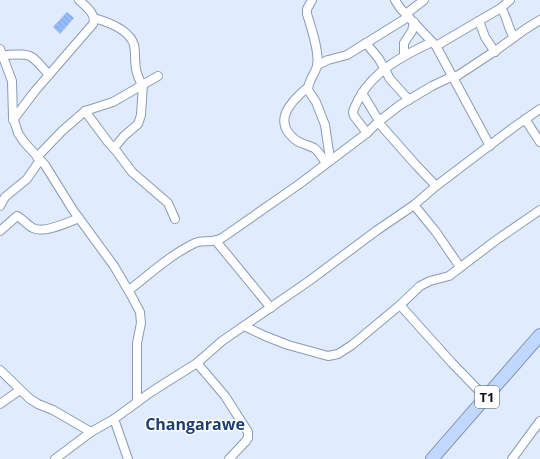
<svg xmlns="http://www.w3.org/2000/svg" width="540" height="459" font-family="'Open Sans',sans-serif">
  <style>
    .building { fill: url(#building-back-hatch) }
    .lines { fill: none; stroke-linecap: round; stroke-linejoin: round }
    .minor-casing { stroke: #899bb6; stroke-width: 10 }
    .highway-casing { stroke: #8193ae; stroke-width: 14 }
    .minor { stroke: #fff; stroke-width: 8 }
    .highway { stroke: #c0d8fd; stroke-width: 12 }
    .labels { text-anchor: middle; stroke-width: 3; stroke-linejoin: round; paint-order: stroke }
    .shield { fill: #fff; stroke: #555960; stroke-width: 1 }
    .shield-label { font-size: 13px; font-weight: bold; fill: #0c121c }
    .quarter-label { font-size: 16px; font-weight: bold; fill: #1c3e73; stroke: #fff }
  </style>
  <defs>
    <pattern id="building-back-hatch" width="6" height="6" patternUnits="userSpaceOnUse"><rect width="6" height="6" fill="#95bcf9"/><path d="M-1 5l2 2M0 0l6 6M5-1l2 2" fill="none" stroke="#7fa1d5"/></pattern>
  </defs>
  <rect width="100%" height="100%" fill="#e0ebfd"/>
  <polygon class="building" points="67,12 74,18 60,34 53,27"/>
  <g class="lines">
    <defs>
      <g id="minor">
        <path d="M312,0L307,9V14C311,27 320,53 317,66C315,74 308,81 308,90L316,102L325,125L330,159"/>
        <polyline points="395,0 400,8 436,46 490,146"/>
        <path d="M501,8C508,18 507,27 514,37"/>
        <polyline points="406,14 424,0"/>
        <path d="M94,18C108,22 130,30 134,45C136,54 134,65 137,73C138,77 140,81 142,85"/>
        <polyline points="479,21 485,37 495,52"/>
        <polyline points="366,43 379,59 390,79 409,100"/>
        <polyline points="436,46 501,8 510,0"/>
        <polyline points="0,49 12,81 13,117 18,133 24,142 45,165 73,210 114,266 131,295 140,312 141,323 137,343 137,402"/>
        <path d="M3,55C33,54 29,52 49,75"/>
        <polyline points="404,56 404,43 412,31 414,22"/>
        <polyline points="317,65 328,60 347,55 408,17"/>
        <polyline points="454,78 498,49 524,30 540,20"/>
        <path d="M308,87C290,102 271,122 297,141C302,144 308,145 314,148C319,151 322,158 326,163"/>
        <polyline points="362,93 379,121"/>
        <polyline points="85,111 108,142 117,152 132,172 168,203 175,219"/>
        <polyline points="525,119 540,142"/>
        <path d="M13,120L35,91L93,24C97,14 85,6 79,0"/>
        <polyline points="378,122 416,165 436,186"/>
        <path d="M367,133L354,116L353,112C354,107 357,103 359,98C375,70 404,55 432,42"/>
        <polyline points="114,148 124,136 138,124 141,115 143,84"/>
        <polyline points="37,157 62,131 85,111 113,102 158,76"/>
        <polyline points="414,205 436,232 460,267"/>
        <polyline points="0,206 5,197 27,179 40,160"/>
        <path d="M0,231L17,216C23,219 27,225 33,228C43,234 69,222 79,218"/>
        <polyline points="216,241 271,308"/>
        <path d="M129,290C150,274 170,255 195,243C204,239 211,244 222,238L298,185L367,133L378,122L400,105L432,86L453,76"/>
        <polyline points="400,305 452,363 486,398"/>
        <polyline points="244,326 265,336 288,345 328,356 338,354 352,345 400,305 420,286 430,281 449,276 495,241 540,210"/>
        <polyline points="197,363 225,396 248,432 248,438 246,441 229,459"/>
        <polyline points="0,370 30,399 38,404 53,410 91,432"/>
        <polyline points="0,404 20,390"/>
        <polyline points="114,419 128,459"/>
        <polyline points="55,459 91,432 114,419 151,392 197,363 222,341 309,281 376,231 414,205 436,186 514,127 540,109"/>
        <polyline points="512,459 540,421"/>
      </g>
      <polyline id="highway" points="432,459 540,335"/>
    </defs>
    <use href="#minor" class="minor-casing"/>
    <use href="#highway" class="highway-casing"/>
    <use href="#minor" class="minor"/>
    <use href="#highway" class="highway"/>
  </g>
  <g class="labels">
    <rect class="shield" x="475" y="386" width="24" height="22" rx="3"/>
    <g class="shield-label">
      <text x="487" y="402">T1</text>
    </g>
    <g class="quarter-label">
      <text x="195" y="430">Changarawe</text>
    </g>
  </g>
</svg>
